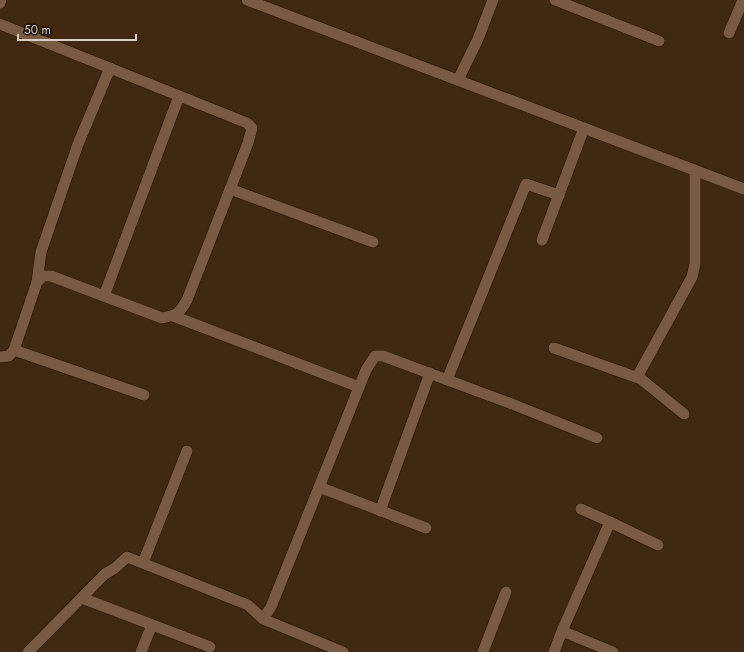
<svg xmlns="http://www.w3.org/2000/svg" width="744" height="652" font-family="Jost,sans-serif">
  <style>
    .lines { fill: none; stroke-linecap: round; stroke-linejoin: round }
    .minor-casing { stroke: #271000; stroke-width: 12 }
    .tertiary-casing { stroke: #271000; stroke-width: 12 }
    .minor { stroke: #775b44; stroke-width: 11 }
    .tertiary { stroke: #775b44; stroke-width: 11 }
  </style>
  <rect width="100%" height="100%" fill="#412812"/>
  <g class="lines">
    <defs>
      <g id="minor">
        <polyline points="555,0 659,41"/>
        <polyline points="0,3 1,0"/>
        <path d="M0,24L247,123L252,128L248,143L187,300C179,314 177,315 162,318L51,276H43L37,282L14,350L9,356L0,357"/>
        <polyline points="729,33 743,0"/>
        <polyline points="458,80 478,39 493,0"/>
        <polyline points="230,189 373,242"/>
        <polyline points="542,240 584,128"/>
        <polyline points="37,282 41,252 78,144 110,68"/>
        <polyline points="104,296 179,96"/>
        <polyline points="173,316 359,387"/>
        <polyline points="554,348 641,379 684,414"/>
        <polyline points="14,350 144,395"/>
        <polyline points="637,377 692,277 695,264 695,170"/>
        <polyline points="447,380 526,184 559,195"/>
        <polyline points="319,487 426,528"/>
        <polyline points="581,509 610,522 658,545"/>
        <polyline points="380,511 430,373"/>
        <polyline points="143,563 187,451"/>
        <polyline points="82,598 210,647"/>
        <polyline points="263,619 271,607 366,370 375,356 383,356 512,404 597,438"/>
        <polyline points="562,631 613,652"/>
        <polyline points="28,652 105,574 115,568 127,557 248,605 263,619 343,652"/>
        <polyline points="141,652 152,625"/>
        <polyline points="483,652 506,592"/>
        <polyline points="554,652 562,631 610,522"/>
      </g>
      <polyline id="tertiary" points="247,0 744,189"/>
    </defs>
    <use href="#minor" class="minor-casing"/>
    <use href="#tertiary" class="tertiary-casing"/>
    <use href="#minor" class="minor"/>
    <use href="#tertiary" class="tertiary"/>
  </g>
  <path d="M18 34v6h118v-6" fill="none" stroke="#decec1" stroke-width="2"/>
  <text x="24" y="34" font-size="12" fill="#decec1" stroke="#1f140b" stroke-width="3" paint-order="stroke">50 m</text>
</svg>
